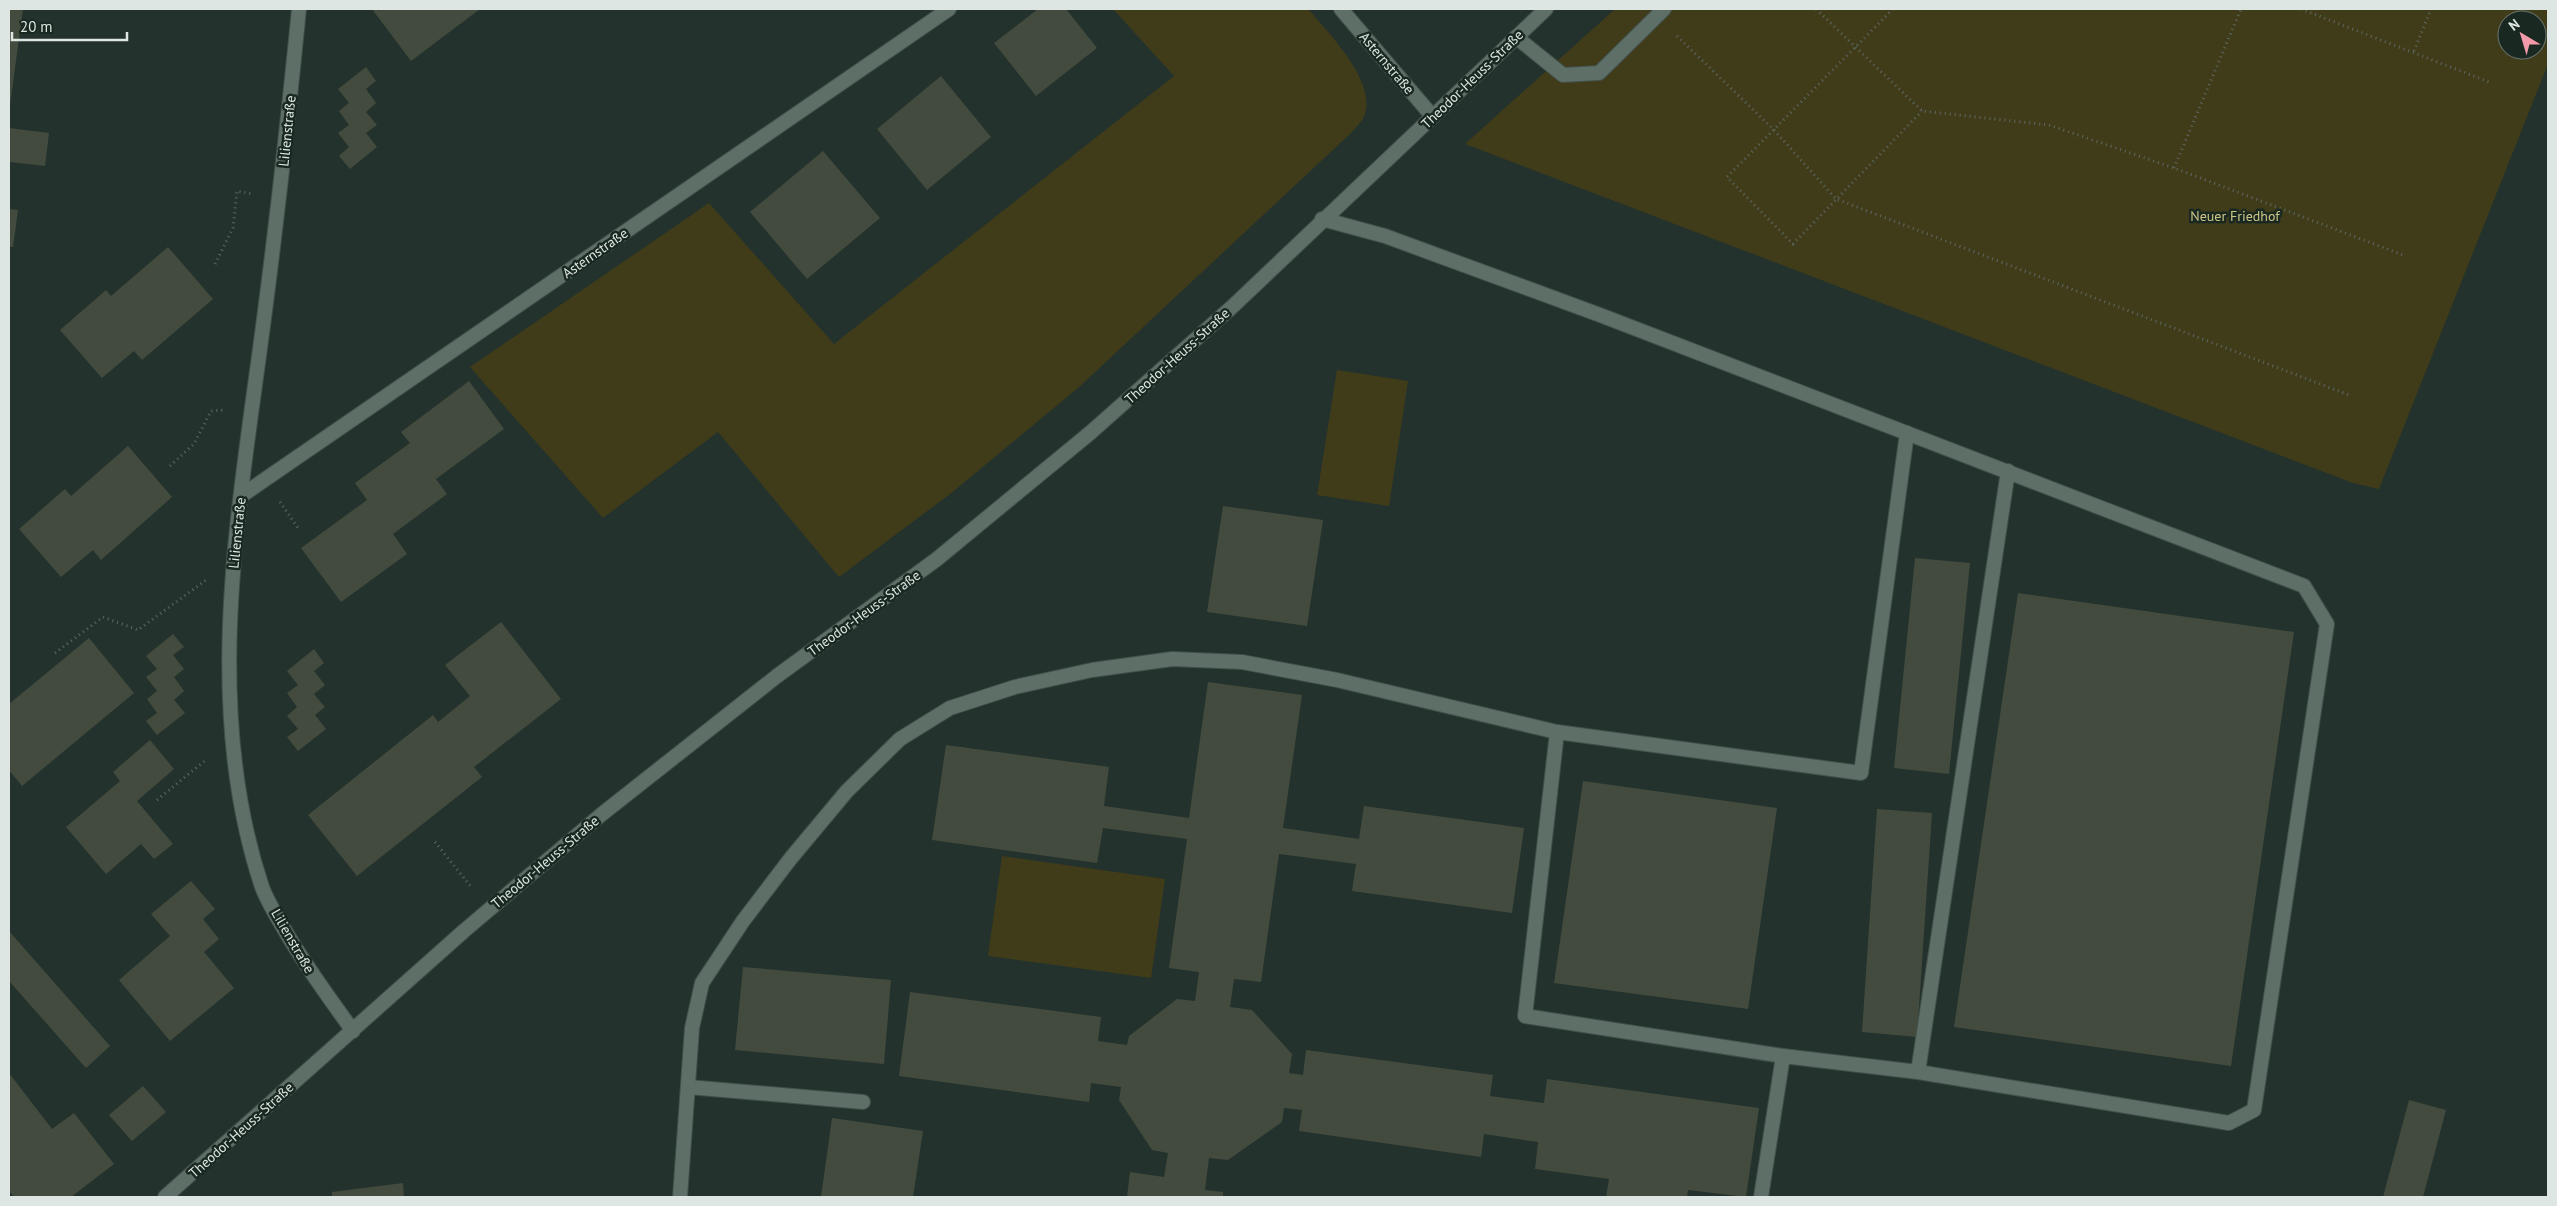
<svg xmlns="http://www.w3.org/2000/svg" width="2557" height="1206" font-family="'PT Sans',sans-serif">
  <style>
    .green { fill: #403c1a; fill-rule: evenodd }
    .building { fill: #434b3e }
    .lines { fill: none; stroke-linecap: round; stroke-linejoin: round }
    .service-casing { stroke: #424f4a; stroke-width: 16 }
    .minor-casing { stroke: #424f4a; stroke-width: 16 }
    .path { stroke: #5c6964; stroke-width: 3; stroke-dasharray: 1 4; stroke-linecap: butt }
    .service { stroke: #5e6f67; stroke-width: 14 }
    .minor { stroke: #5e6f67; stroke-width: 14 }
    .labels { text-anchor: middle; stroke-width: 5; stroke-linejoin: round; paint-order: stroke }
    .street-label { font-size: 14px; fill: #dde6e2; stroke: #1a2822 }
    .park-label { font-size: 14px; fill: #ccc586; stroke: #1a2822 }
  </style>
  <rect width="100%" height="100%" fill="#23322c"/>
  <g class="green">
    <path d="M1113,9H1308C1328,32 1376,81 1365,114C1363,121 1355,128 1351,133L1078,388L950,494L839,577L718,432L603,518L470,367L709,203L834,344L1174,76Z"/>
    <path d="M1615,9H2548V64L2379,489L2353,483L1465,144ZM2507,20H2537V50H2507Z"/>
    <polygon points="1337,370 1408,381 1389,506 1317,495"/>
    <polygon points="1002,856 1165,879 1151,978 988,956"/>
  </g>
  <g class="building">
    <polygon points="9,9 23,9 10,105 9,104"/>
    <polygon points="372,9 480,9 411,61"/>
    <polygon points="1038,9 1066,9 1097,48 1036,96 994,43"/>
    <polygon points="366,67 376,81 366,89 376,103 366,112 377,125 366,133 377,147 350,169 339,156 349,147 338,133 349,125 339,111 349,103 338,89"/>
    <polygon points="941,76 991,137 927,190 877,129"/>
    <polygon points="9,128 49,133 45,166 9,162"/>
    <polygon points="823,151 880,218 807,279 750,212"/>
    <polygon points="9,209 18,210 13,247 9,247"/>
    <polygon points="168,247 213,299 142,360 134,351 102,378 60,330 106,290 111,296"/>
    <polygon points="469,381 504,429 436,479 447,494 393,534 407,554 341,602 301,548 367,500 355,483 410,443 401,432"/>
    <polygon points="128,446 172,497 101,560 93,550 61,577 19,529 65,489 71,496"/>
    <polygon points="1223,506 1323,520 1307,626 1207,612"/>
    <polygon points="1915,558 1970,563 1949,774 1894,768"/>
    <polygon points="2018,593 2294,632 2231,1066 1954,1027"/>
    <polygon points="501,622 561,699 474,767 482,777 357,876 308,815 433,715 438,722 470,696 445,665"/>
    <polygon points="173,634 184,647 173,655 184,669 174,677 184,691 174,700 185,713 157,735 146,721 157,713 147,699 157,691 146,677 157,669 146,656"/>
    <polygon points="89,638 134,693 22,786 9,770 9,704"/>
    <polygon points="314,649 324,663 314,671 325,685 314,694 325,707 315,715 326,729 298,751 287,737 298,729 287,716 297,707 287,693 298,685 287,671"/>
    <polygon points="1208,682 1302,695 1283,828 1359,839 1364,806 1524,828 1512,913 1352,891 1356,864 1279,854 1261,982 1234,979 1230,1007 1252,1010 1292,1054 1289,1073 1303,1075 1306,1050 1493,1075 1490,1096 1544,1103 1547,1079 1759,1108 1746,1197 1688,1190 1687,1197 1606,1197 1609,1179 1535,1169 1538,1142 1484,1134 1481,1157 1299,1131 1302,1110 1284,1108 1282,1122 1228,1160 1209,1158 1205,1190 1223,1192 1223,1197 1127,1197 1130,1172 1164,1177 1168,1153 1152,1150 1119,1100 1121,1087 1091,1083 1089,1102 899,1076 910,992 1101,1017 1098,1041 1127,1045 1129,1036 1177,999 1195,1001 1199,972 1169,968 1187,839 1103,828 1097,863 932,840 946,745 1109,767 1104,806 1189,818"/>
    <polygon points="150,740 174,769 137,801 173,844 154,859 141,844 106,874 66,827 120,781 113,772"/>
    <polygon points="1583,781 1777,808 1748,1009 1554,983"/>
    <polygon points="1877,809 1932,813 1917,1037 1862,1032"/>
    <polygon points="191,881 215,909 203,919 219,939 204,952 234,988 170,1041 119,980 170,936 151,914"/>
    <polygon points="9,931 110,1046 86,1068 9,981"/>
    <polygon points="743,967 891,980 884,1064 735,1050"/>
    <polygon points="9,1073 52,1129 74,1113 114,1164 71,1197 14,1197 9,1191"/>
    <polygon points="143,1086 166,1112 132,1141 109,1115"/>
    <polygon points="2409,1100 2446,1110 2423,1197 2383,1197"/>
    <polygon points="832,1118 923,1131 913,1197 821,1197"/>
    <polygon points="403,1183 404,1197 332,1197 332,1192"/>
  </g>
  <g class="lines">
    <defs>
      <g id="service">
        <polyline points="1516,37 1563,75 1599,73 1664,9"/>
        <polyline points="1322,219 1385,236 1600,315 2304,586 2327,624 2254,1110 2229,1123 1918,1072 1783,1056 1761,1197"/>
        <polyline points="1557,732 1525,1016 1783,1056"/>
        <polyline points="1918,1072 2008,471"/>
        <polyline points="688,1087 863,1102"/>
        <polyline points="680,1197 692,1028 702,983 743,921 791,858 847,791 900,739 950,708 1015,687 1092,670 1172,659 1242,662 1337,680 1557,732 1861,773 1907,433"/>
      </g>
      <g id="minor">
        <path d="M299,9C288,120 276,230 261,341C237,521 203,710 262,887C268,903 279,920 287,934C307,968 330,999 353,1031"/>
        <polyline points="1341,9 1433,117"/>
        <polyline points="241,496 949,9"/>
        <polyline points="165,1197 465,930 602,814 777,676 937,559 1090,433 1232,307 1546,9"/>
      </g>
    </defs>
    <use href="#service" class="service-casing"/>
    <use href="#minor" class="minor-casing"/>
    <g class="path">
      <polyline points="1816,9 1922,111 2049,125 2174,168 2403,255"/>
      <polyline points="1893,9 1727,177 1793,244 1922,111"/>
      <polyline points="2301,9 2489,82"/>
      <polyline points="1677,36 1774,130 1836,199 2349,395"/>
      <polyline points="2414,51 2431,9"/>
      <polyline points="2174,168 2241,9"/>
      <polyline points="215,264 233,228 237,191 253,194"/>
      <polyline points="170,466 194,444 211,411 223,410"/>
      <polyline points="280,502 298,528"/>
      <polyline points="55,653 103,617 138,630 206,580"/>
      <polyline points="157,800 207,759"/>
      <polyline points="435,842 472,888"/>
    </g>
    <use href="#service" class="service"/>
    <use href="#minor" class="minor"/>
  </g>
  <g class="labels">
    <g class="street-label">
      <text transform="translate(1387 63) rotate(50)" y="5">Asternstraße</text>
      <text transform="translate(1472 79) rotate(-44)" y="5">Theodor-Heuss-Straße</text>
      <text transform="translate(287 131) rotate(-84)" y="5">Lilienstraße</text>
      <text transform="translate(595 253) rotate(-35)" y="5">Asternstraße</text>
      <text transform="translate(1177 356) rotate(-42)" y="5">Theodor-Heuss-Straße</text>
      <text transform="translate(237 533) rotate(-84)" y="5">Lilienstraße</text>
      <text transform="translate(864 613) rotate(-36)" y="5">Theodor-Heuss-Straße</text>
      <text transform="translate(545 862) rotate(-40)" y="5">Theodor-Heuss-Straße</text>
      <text transform="translate(293 941) rotate(60)" y="5">Lilienstraße</text>
      <text transform="translate(241 1130) rotate(-42)" y="5">Theodor-Heuss-Straße</text>
    </g>
    <g class="park-label">
      <text x="2235" y="221">Neuer Friedhof</text>
    </g>
  </g>
  <rect width="2557" height="1206" fill="none" stroke="#dde6e2" stroke-width="20"/>
  <g transform="translate(2522 35) rotate(322)"><circle r="24" fill="#1a2822" stroke="#68746f"/>
  <path d="M0-4L9 19L0 12L-9 19Z" fill="#f39aaa"/>
  <text y="-8" font-size="14" font-weight="bold" text-anchor="middle" fill="#dde6e2">N</text>
  </g>
  <path d="M12 32v8h115v-8" fill="none" stroke="#dde6e2" stroke-width="2.5"/>
  <text x="20" y="32" font-size="15" fill="#dde6e2" stroke="#1a2822" stroke-width="4" paint-order="stroke">20 m</text>
</svg>
